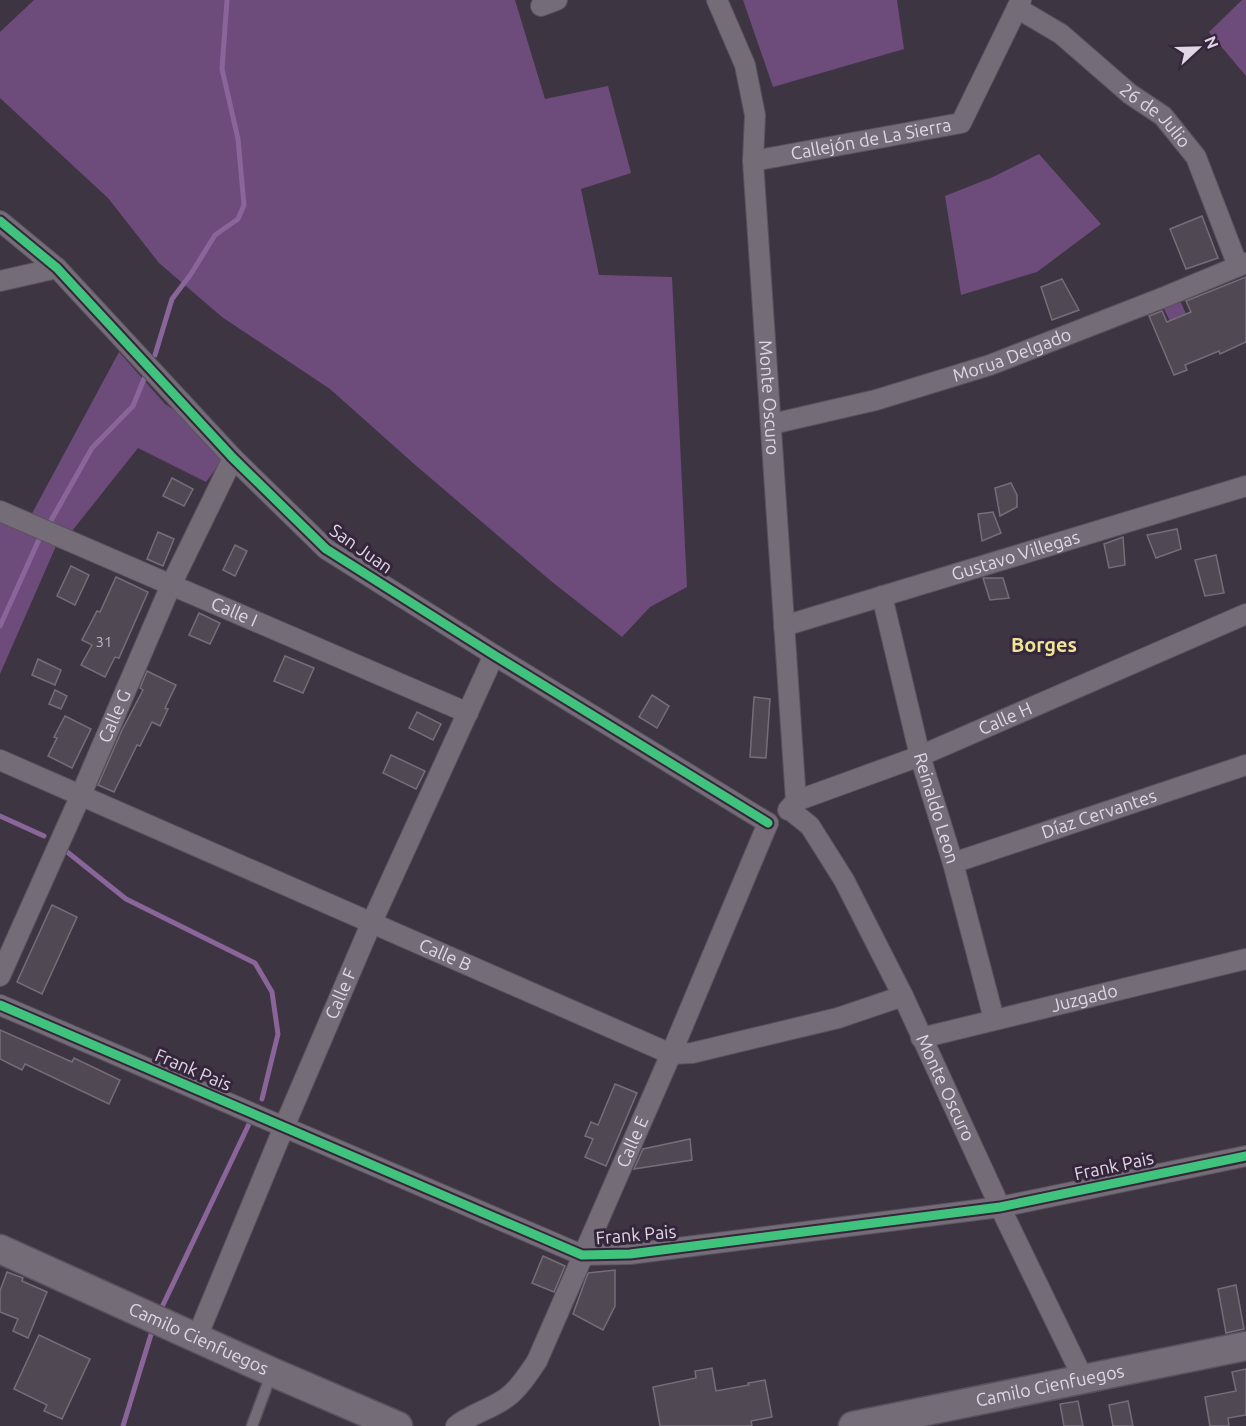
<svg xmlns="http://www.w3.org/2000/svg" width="1246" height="1426" font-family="Ubuntu,sans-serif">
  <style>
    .green { fill: #6d4c7b }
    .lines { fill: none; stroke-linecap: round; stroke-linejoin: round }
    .stream { stroke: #8a659a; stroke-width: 5 }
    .building { fill: #504954; stroke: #756e78; stroke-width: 1.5 }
    .lane-casing { stroke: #59525e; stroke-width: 13 }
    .street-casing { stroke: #59525e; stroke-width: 22 }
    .secondary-casing { stroke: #59525e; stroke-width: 31 }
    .lane { stroke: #746c77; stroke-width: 10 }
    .street { stroke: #746c77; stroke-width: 20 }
    .secondary { stroke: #746c77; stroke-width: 28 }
    .cycleway-casing { stroke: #35263c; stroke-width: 13 }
    .cycleway { stroke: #40c37c; stroke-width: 9 }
    .labels { text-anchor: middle; stroke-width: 6; stroke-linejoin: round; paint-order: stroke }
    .number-label { font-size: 15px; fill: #bcb3c1 }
    .street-label { font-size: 18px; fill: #e0d6e5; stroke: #35263c }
    .neighbourhood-label { font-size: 20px; font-weight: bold; fill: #f0e495; stroke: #35263c }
  </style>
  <rect width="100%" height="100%" fill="#3e3542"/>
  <g class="green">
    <polygon points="34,0 515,0 545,99 608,86 631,173 581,189 599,275 672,277 687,587 650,607 622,637 551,581 413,463 330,389 222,317 159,263 108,198 0,98 0,32"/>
    <polygon points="743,0 897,0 904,49 773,87"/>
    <polygon points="1242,0 1246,0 1246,76 1209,32"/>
    <polygon points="1039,154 1101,224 1037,272 961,295 945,196 993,177"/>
    <polygon points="1179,298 1186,314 1170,321 1162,305"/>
    <polygon points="119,352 165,404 177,412 223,459 206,482 138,448 68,536 29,519"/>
    <polygon points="0,521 56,546 0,674"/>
  </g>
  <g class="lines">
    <g class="stream">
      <polyline points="155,355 172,299 191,274 215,235 238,219 244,205 238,139 222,69 227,0"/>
      <polyline points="49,524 92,448 133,406 146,374"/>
      <polyline points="0,626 41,535"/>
      <polyline points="0,816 44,836"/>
      <polyline points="66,851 126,899 255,963 272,992 278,1034 262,1099"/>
      <polyline points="162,1307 249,1124"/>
      <polyline points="123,1426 153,1328"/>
    </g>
  </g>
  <g class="building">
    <polygon points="1202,216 1218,258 1186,269 1170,229"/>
    <polygon points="1246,277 1246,342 1220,354 1219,351 1185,365 1187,370 1174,375 1149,316 1162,311 1167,322 1191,312 1186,301"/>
    <polygon points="1062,279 1079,310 1052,320 1041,287"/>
    <polygon points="172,478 193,489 184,506 163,496"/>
    <polygon points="1011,483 1017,495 1017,507 1000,516 995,488"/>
    <polygon points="993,512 1001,533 982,541 978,514"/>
    <polygon points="1177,529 1181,549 1156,558 1147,535"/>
    <polygon points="158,532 174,539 163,566 147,559"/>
    <polygon points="1123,537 1125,565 1109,568 1104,544"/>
    <polygon points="235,545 247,551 235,576 223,570"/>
    <polygon points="1216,555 1224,593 1205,596 1195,560"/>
    <polygon points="71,566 89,575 75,605 57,596"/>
    <polygon points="116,577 148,592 119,658 115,657 105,677 81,665 92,645 82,640 97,611 100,612"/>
    <polygon points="983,578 1003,578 1009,598 990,600"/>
    <polygon points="199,613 220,623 210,644 189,635"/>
    <polygon points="285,656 314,668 303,693 274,681"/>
    <polygon points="38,659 61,670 55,685 32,675"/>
    <polygon points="147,671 176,685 165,708 168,709 160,726 152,722 140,746 137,745 114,792 98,785 122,730 143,690 140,688"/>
    <polygon points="55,690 67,696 61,709 49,704"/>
    <polygon points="652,695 669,706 657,728 639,717"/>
    <polygon points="754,697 770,699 766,758 750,757"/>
    <polygon points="417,712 441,724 433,740 409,728"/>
    <polygon points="65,716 91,729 72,768 48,756 57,738 54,737"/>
    <polygon points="391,755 425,771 416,789 383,773"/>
    <polygon points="52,905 77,917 42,994 17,982"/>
    <polygon points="0,1030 72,1062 74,1058 120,1080 109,1104 25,1064 22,1070 0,1059"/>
    <polygon points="615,1084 637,1093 606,1166 585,1157 593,1139 585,1136 591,1122 598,1125"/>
    <polygon points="690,1139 692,1160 634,1169 643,1149"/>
    <polygon points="543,1256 565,1266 554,1292 532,1283"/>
    <polygon points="615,1270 615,1306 603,1330 573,1314 588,1273"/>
    <polygon points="7,1272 23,1278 22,1281 47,1292 28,1338 13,1331 18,1319 0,1312 0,1291"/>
    <polygon points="1236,1285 1244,1329 1226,1333 1218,1289"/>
    <polygon points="39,1335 90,1359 62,1419 44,1411 47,1405 14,1389"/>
    <polygon points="712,1368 716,1391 749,1385 748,1383 765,1380 772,1417 751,1421 752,1426 660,1426 653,1387 696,1378 695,1371"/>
    <polygon points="1246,1369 1246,1415 1228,1418 1229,1426 1210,1426 1205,1397 1236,1391 1232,1372"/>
    <polygon points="1078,1401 1083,1426 1064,1426 1060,1404"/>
    <polygon points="1128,1401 1133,1426 1113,1426 1109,1405"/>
  </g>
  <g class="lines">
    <defs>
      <polyline id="lane" points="252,1426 272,1372"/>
      <g id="street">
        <path id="s1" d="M717,0L745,65L755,115L753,161L796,801"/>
        <polyline points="541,6 557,0"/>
        <path id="s2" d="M1017,8L1061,34L1130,94L1163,116L1196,157L1238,266"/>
        <path id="s3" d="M753,161L961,123L1021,0"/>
        <polyline points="0,221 57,268 233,458 326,549 494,655 768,823"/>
        <polyline points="0,281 57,268"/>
        <path id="s4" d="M772,424L876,400L990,365L1167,296L1246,263"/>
        <path id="s5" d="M0,511L468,713"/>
        <path id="s6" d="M882,596L920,756L953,863L994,1019"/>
        <path id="s7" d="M784,626L1246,486"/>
        <path id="s8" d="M0,760L671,1054L692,1053L838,1018L903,996"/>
        <path id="s9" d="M789,809L810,826L844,880L903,996L1000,1207L1083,1378"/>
        <path id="s10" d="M788,810L796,801L920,756L1246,614"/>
        <path id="s11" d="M953,863L1246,765"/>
        <path id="s12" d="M0,976L80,797L171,585L233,458"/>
        <polyline points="0,1005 582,1255 630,1254 1000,1207 1246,1156"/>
        <path id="s13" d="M921,1038L1246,959"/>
        <path id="s14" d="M197,1337L284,1127L371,924L494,655"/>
        <path id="s15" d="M456,1426C472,1413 495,1408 510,1395C521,1386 529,1373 537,1361L671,1054L768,823"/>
      </g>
      <g id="secondary">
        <path id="s16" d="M0,1249L272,1372L398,1426"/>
        <path id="s17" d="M853,1426L1246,1346"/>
      </g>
    </defs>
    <use href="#lane" class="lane-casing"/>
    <use href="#street" class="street-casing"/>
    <use href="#secondary" class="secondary-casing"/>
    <use href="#lane" class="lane"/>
    <use href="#street" class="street"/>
    <use href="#secondary" class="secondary"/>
    <defs>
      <g id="cycleway">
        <polyline points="0,221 57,268 233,458 326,549 494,655 768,823"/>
        <polyline points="0,1005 582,1255 630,1254 1000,1207 1246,1156"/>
      </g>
    </defs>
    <use href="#cycleway" class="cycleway-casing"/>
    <use href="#cycleway" class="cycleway"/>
  </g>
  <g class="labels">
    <g class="number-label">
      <text x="104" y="647">31</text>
    </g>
    <g class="street-label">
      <text dy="6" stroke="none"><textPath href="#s2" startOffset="176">26 de Julio</textPath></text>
      <text dy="6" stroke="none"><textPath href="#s3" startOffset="120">Callejón de La Sierra</textPath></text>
      <text dy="6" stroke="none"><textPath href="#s4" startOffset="250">Morua Delgado</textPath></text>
      <text dy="6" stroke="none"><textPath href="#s1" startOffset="405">Monte Oscuro</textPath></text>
      <text transform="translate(361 549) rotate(35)" y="6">San Juan</text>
      <text dy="6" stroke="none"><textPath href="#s7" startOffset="242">Gustavo Villegas</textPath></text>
      <text dy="6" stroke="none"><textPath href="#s5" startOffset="255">Calle I</textPath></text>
      <text dy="6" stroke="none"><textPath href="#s12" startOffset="284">Calle G</textPath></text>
      <text dy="6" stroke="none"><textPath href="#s10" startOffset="237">Calle H</textPath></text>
      <text dy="6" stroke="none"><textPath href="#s6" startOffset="219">Reinaldo Leon</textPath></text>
      <text dy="6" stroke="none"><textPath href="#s11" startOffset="154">Díaz Cervantes</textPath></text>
      <text dy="6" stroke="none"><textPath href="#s8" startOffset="486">Calle B</textPath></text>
      <text dy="6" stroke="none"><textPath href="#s14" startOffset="372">Calle F</textPath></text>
      <text dy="6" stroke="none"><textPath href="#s13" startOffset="168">Juzgado</textPath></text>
      <text transform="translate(193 1070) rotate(23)" y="6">Frank Pais</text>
      <text dy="6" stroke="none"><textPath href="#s9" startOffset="322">Monte Oscuro</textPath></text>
      <text dy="6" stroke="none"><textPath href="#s15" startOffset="345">Calle E</textPath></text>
      <text transform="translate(1114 1166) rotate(-12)" y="6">Frank Pais</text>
      <text transform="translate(636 1235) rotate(-5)" y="6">Frank Pais</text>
      <text dy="6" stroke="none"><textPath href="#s16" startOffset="218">Camilo Cienfuegos</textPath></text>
      <text dy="6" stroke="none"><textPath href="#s17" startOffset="201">Camilo Cienfuegos</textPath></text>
    </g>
    <g class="neighbourhood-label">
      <text x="1044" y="652">Borges</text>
    </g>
  </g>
  <g transform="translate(1198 48) rotate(68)" stroke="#35263c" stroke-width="4.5" paint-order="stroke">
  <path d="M0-4.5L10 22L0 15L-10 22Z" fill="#e0d6e5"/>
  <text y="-9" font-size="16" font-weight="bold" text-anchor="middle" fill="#e0d6e5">N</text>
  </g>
</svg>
